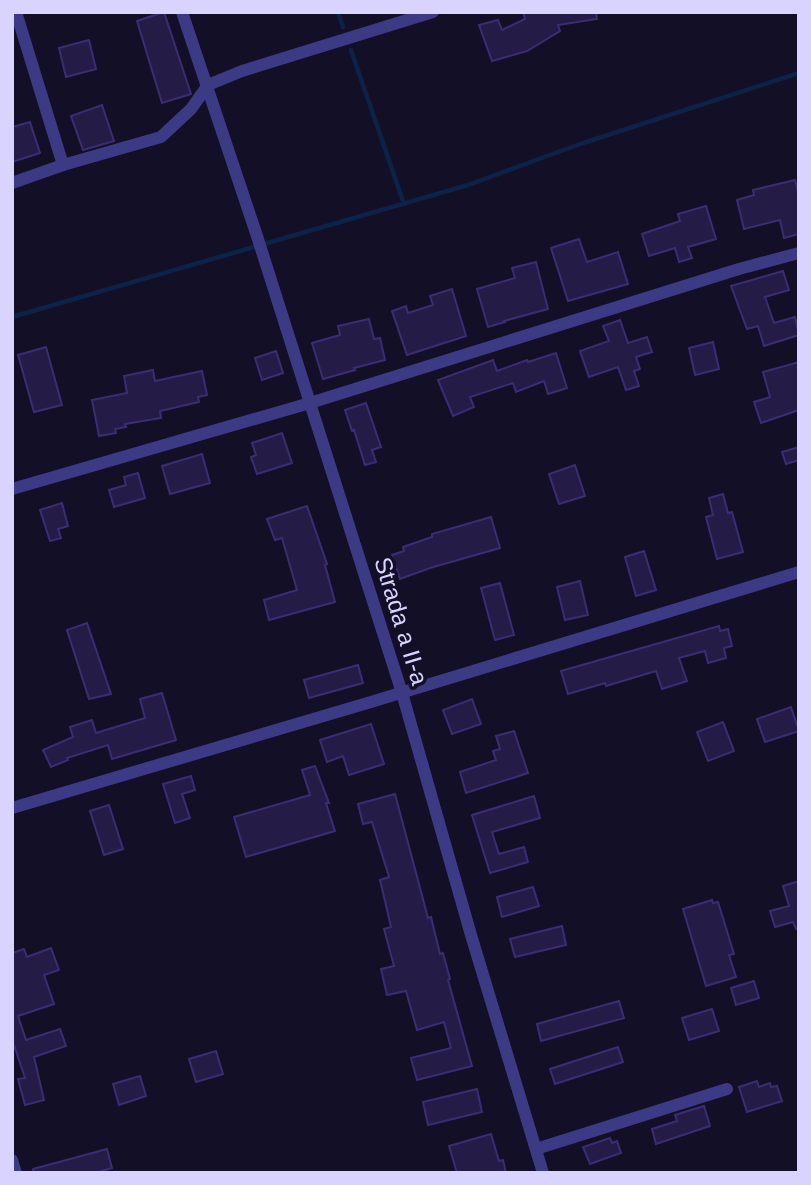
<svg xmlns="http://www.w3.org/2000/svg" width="811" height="1185" font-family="Helvetica,sans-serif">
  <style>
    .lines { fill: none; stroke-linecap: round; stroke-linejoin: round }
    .stream { stroke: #0c2248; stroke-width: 4.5 }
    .building { fill: #241b47; stroke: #3b2d73; stroke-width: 2 }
    .minor { stroke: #3d3a85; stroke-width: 12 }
    .labels { text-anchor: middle; stroke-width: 7; stroke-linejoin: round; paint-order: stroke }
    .street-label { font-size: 24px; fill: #d9d4ff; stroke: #130f26 }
  </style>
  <rect width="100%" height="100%" fill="#130f26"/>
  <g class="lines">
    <g class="stream">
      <polyline points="338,12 343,27"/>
      <polyline points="351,50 404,204"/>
      <polyline points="12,317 468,185 580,144 799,73"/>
    </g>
  </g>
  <g class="building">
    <polygon points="164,12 191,94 162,103 137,21"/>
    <polygon points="523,12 596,12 597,19 558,25 560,31 527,51 492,61 479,25 498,20 502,30 525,19"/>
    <polygon points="89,40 96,69 66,77 59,48"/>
    <polygon points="102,105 114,141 83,150 71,116"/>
    <polygon points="30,122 40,153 12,162 12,127"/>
    <polygon points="795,180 799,195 799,234 784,238 780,220 744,229 737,200 754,195 753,190"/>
    <polygon points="706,206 716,239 688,247 692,258 679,262 675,248 649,256 642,234 680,221 678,214"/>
    <polygon points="579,239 587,262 618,252 628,284 568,301 551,248"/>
    <polygon points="536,262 548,309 504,321 505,322 488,327 477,289 515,278 512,268"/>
    <polygon points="783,271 789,290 765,297 774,323 795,317 799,335 764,346 758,326 747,329 731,286"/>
    <polygon points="452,289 466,336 407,355 392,311 406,306 408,313 433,305 430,296"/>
    <polygon points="369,319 374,339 380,338 385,360 354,368 355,370 323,379 312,343 340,335 338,326"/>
    <polygon points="620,320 628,343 647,337 652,352 636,357 640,369 634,371 639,386 626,390 618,367 589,377 580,351 609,341 603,326"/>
    <polygon points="713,342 719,369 695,375 689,348"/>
    <polygon points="46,347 62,405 34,412 18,355"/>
    <polygon points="276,351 283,373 262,380 255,358"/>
    <polygon points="556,353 567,388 548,394 544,381 516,392 513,383 470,397 474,407 453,416 438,380 493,360 497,371 527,360 528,362"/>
    <polygon points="799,362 799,410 761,423 754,402 770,397 763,372"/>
    <polygon points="153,370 155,381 202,371 207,395 198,397 199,402 160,411 161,418 125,424 126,427 115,429 116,433 99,436 92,400 127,393 124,376"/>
    <polygon points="366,403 381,447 372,450 376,462 365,465 354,430 352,431 345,410"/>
    <polygon points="282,433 292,463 257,474 251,457 256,455 252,443"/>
    <polygon points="799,447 799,460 786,464 782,452"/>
    <polygon points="202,454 210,483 170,494 162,466"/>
    <polygon points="575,465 585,496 559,504 549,474"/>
    <polygon points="138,473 145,498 114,507 109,490 126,485 124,477"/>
    <polygon points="723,494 728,513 732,512 743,552 717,559 706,517 713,515 709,498"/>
    <polygon points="62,503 68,526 58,529 61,538 50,541 40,510"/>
    <polygon points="307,506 327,564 325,565 335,602 269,620 264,600 297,590 282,538 275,540 267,519"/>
    <polygon points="491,517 500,548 430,568 400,579 392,555 404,551 403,547 432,537 432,534"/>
    <polygon points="644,551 656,590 636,596 625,557"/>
    <polygon points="580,581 588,615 565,620 557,587"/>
    <polygon points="500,583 514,635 495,640 481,588"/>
    <polygon points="87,623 111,694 89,699 67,630"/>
    <polygon points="719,626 720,631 728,629 732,646 724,648 726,658 708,663 705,651 679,658 687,681 662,689 656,671 606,686 605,683 568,694 561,671"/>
    <polygon points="358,665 363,683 309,698 304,680"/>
    <polygon points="162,693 176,740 112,759 108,745 67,758 68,760 51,767 43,750 73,737 70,727 92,720 96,733 145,718 140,699"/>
    <polygon points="472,699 481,724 452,734 443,710"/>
    <polygon points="791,707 799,731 765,742 757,719"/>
    <polygon points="723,722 734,751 708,761 697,732"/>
    <polygon points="371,724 384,764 349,775 343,756 327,762 320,740"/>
    <polygon points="514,731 528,773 466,793 460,772 496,760 493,751 500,749 496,736"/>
    <polygon points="315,766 329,803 326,803 335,831 246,857 234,817 310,795 302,770"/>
    <polygon points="191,776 195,790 182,794 190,818 175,823 163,784"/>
    <polygon points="395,794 428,918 431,917 440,954 443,953 450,979 448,980 472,1066 417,1080 411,1058 451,1048 444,1022 417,1030 406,991 387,995 381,969 394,966 384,929 391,927 380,880 389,877 372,822 363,824 358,804"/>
    <polygon points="534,796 540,818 492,832 499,854 524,847 528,862 490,873 472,815"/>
    <polygon points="109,805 123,849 104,855 90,811"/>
    <polygon points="799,881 799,929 796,929 793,922 775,927 770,911 789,906 783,886"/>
    <polygon points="533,887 539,906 502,917 497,897"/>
    <polygon points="712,900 713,903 718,902 734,954 729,955 736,977 706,986 683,909"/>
    <polygon points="562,926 566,945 515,957 510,939"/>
    <polygon points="51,948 59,970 44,975 54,1004 18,1016 26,1040 60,1029 66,1046 34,1057 44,1100 25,1105 18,1079 25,1078 12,1039 12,953 24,949 27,957"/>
    <polygon points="754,981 759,998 736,1005 731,988"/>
    <polygon points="619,1001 624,1018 541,1041 537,1024"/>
    <polygon points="712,1009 719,1031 689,1040 682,1018"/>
    <polygon points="618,1047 623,1062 555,1084 550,1069"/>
    <polygon points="216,1051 223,1074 196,1082 189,1059"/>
    <polygon points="140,1076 146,1096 119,1105 113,1084"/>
    <polygon points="757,1081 759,1087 770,1083 771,1087 777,1086 782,1101 747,1112 739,1087"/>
    <polygon points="477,1089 482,1112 428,1125 423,1102"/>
    <polygon points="704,1106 710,1126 656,1144 652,1129 677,1121 675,1115"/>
    <polygon points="491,1134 499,1161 503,1160 506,1173 457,1173 449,1146"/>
    <polygon points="610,1138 612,1143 617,1141 621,1153 590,1164 583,1147"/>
    <polygon points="107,1149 112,1168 95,1173 34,1173 33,1169"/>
  </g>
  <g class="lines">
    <g class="minor">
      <polyline points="16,12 63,165"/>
      <polyline points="182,12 257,236 402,693 471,935 543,1173"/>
      <polyline points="12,183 63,165 161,137 191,109 208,85 242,71 433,12"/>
      <polyline points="12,489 310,403 739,269 799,253"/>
      <polyline points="12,808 371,702 799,572"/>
      <polyline points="536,1149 727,1089"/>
      <polyline points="12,1160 16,1173"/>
    </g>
  </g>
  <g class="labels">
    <g class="street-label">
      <text transform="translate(401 621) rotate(73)" y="8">Strada a II-a</text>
    </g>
  </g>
  <rect width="811" height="1185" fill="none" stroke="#d9d4ff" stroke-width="28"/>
</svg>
